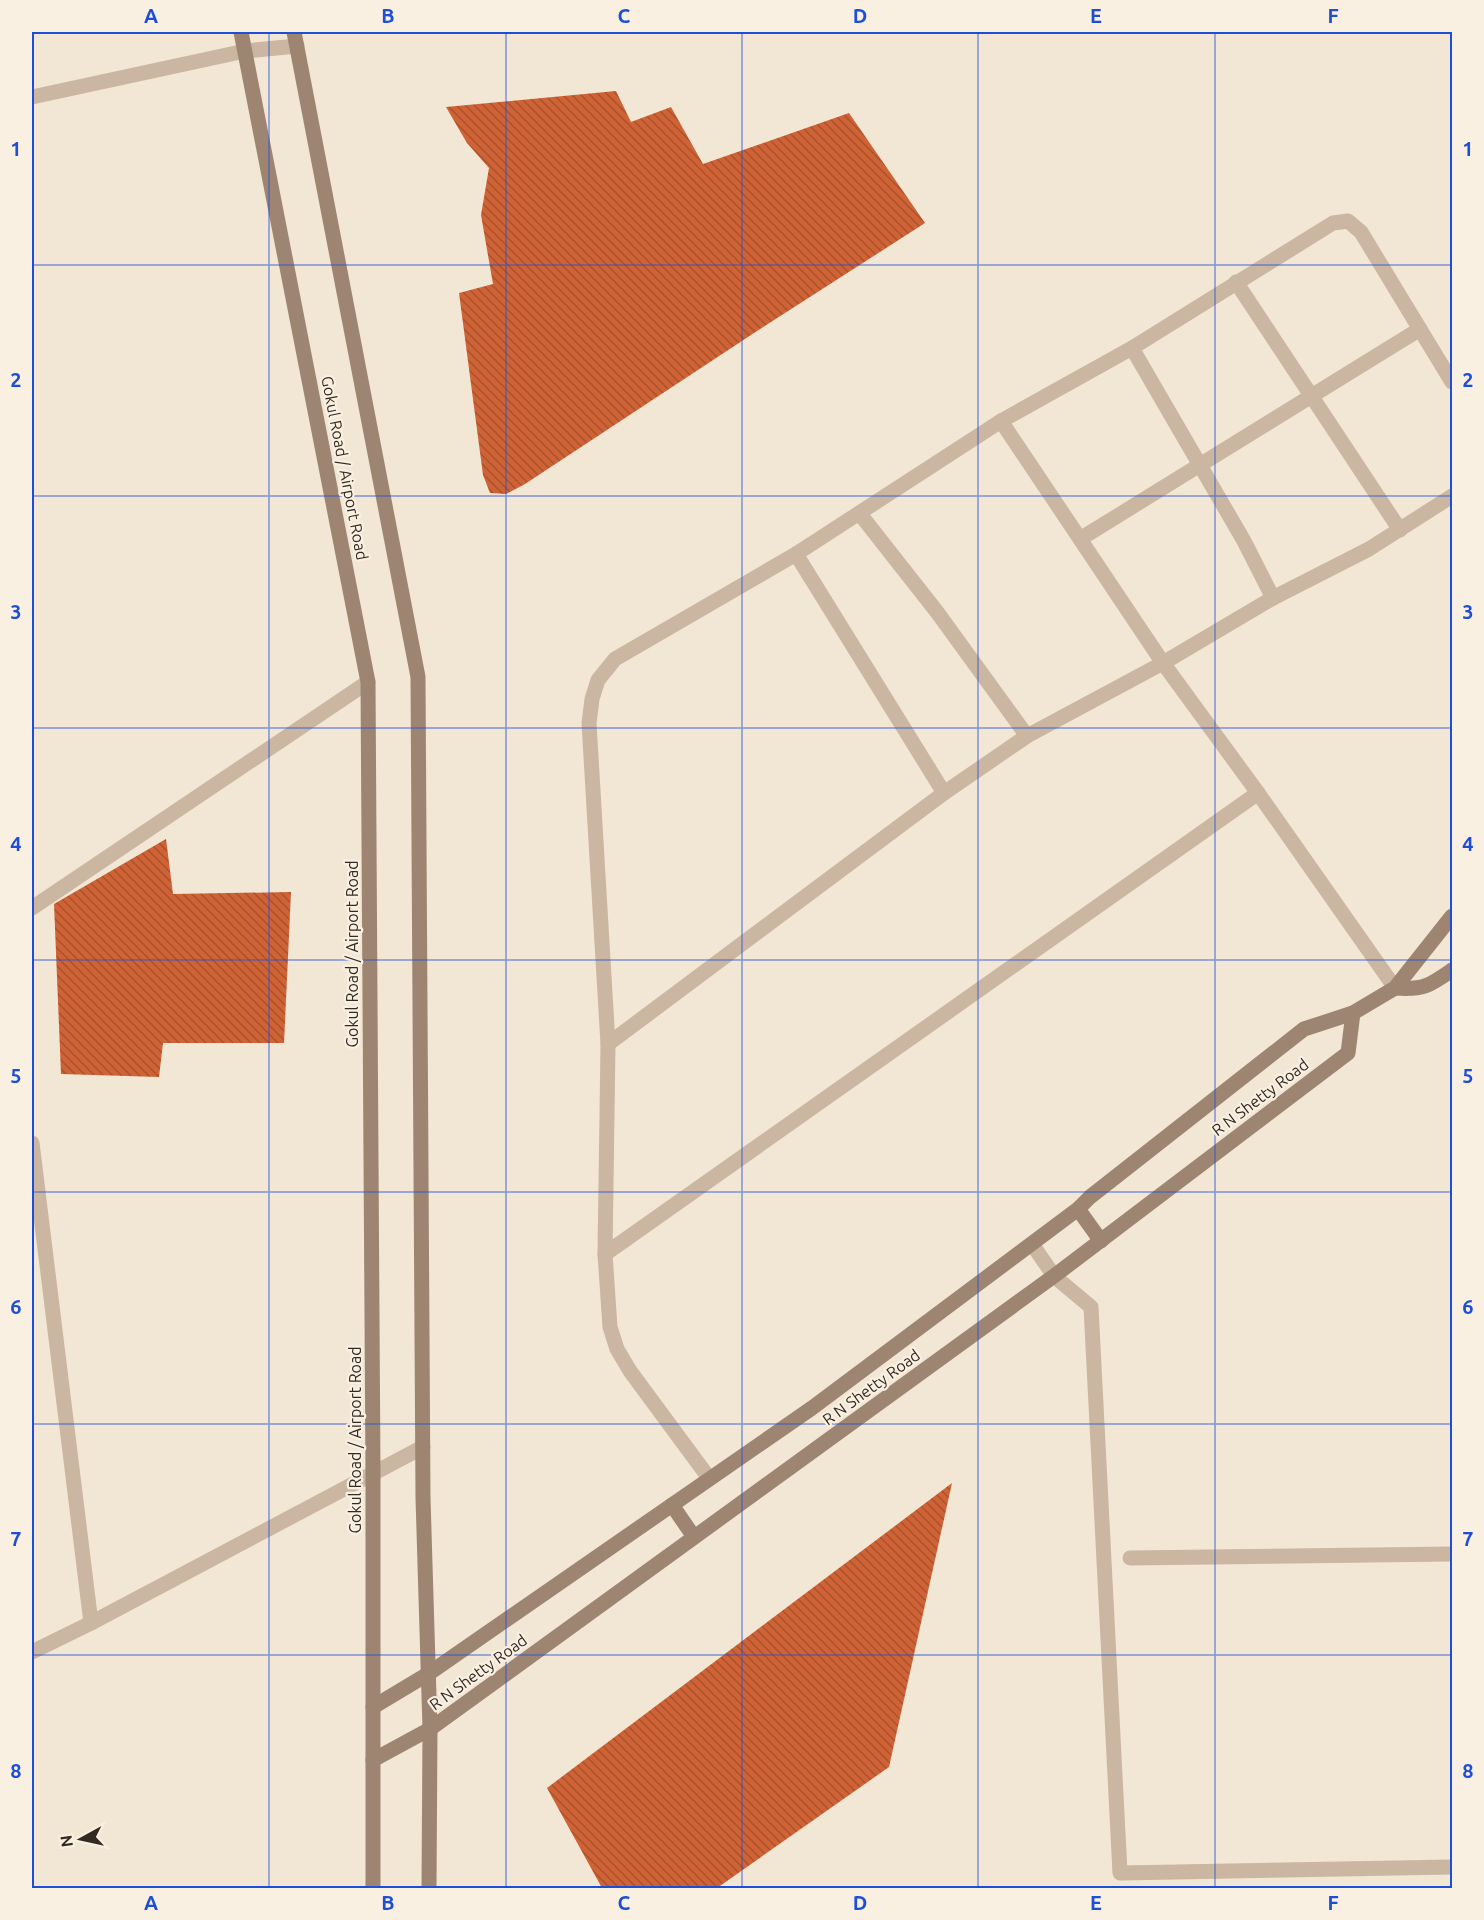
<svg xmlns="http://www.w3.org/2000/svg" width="1484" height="1920" font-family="Ubuntu,sans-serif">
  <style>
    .building { fill: url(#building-back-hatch) }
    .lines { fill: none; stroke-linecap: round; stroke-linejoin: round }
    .street { stroke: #cbb6a1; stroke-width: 15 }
    .secondary { stroke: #9e8572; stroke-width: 15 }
    .grid { fill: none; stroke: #1d4ed8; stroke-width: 1.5; stroke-opacity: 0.55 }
    .labels { text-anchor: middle; stroke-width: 4.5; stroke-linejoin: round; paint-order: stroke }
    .street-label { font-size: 16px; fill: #342a24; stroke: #faf0e1 }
    .neatline { fill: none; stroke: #1d4ed8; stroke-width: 2 }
    .grid-label { font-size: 20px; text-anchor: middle; font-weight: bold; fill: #1d4ed8 }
  </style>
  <defs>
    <pattern id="building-back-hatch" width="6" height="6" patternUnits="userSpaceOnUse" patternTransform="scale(1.5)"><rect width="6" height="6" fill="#cf6336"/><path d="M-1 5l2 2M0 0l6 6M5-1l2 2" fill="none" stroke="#a9522d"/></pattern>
  </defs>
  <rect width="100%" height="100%" fill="#f2e6d5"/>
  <g class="building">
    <polygon points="616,91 631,122 671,107 703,164 849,113 925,223 754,333 525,484 506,494 490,493 483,475 459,293 493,284 481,215 489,168 467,143 446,107"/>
    <polygon points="166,839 173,894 291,892 284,1043 163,1043 159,1077 61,1074 54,904"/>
    <polygon points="952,1483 889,1767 717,1888 602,1888 547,1788"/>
  </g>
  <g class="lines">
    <g class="street">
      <polyline points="32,97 245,51 297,46"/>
      <polyline points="1236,282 1400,530"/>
      <polyline points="1132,348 1244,541 1273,598"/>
      <polyline points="1001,421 1163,663 1258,793 1395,988"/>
      <polyline points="860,514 937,612 1027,736"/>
      <polyline points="1080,539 1420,329"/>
      <polyline points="796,554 944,793"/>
      <polyline points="32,908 368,682"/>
      <polyline points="608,1044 944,793 1027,736 1163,663 1273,598 1369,549 1452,496"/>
      <polyline points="32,1143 91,1623"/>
      <polyline points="1032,1244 1054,1276 1091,1307 1120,1873 1452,1867"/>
      <polyline points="605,1254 1258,793"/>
      <polyline points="709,1478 630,1371 617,1349 610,1327 605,1254 608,1044 589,723 592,699 598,680 615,659 796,554 1001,421 1132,348 1333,223 1348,221 1361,232 1452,382"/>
      <polyline points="1130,1558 1452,1554"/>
      <polyline points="32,1652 91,1623 423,1447"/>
    </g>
    <g class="secondary">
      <polyline points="241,32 368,682 373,1474 373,1888"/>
      <polyline points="294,32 418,677 423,1498 430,1729 429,1888"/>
      <path d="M1395,988C1424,990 1429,986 1452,970"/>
      <polyline points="1078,1209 1101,1241"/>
      <polyline points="672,1505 694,1537"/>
      <polyline points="373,1707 428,1674 812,1408 1078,1209 1090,1197 1304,1029 1353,1013 1395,988 1452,916"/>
      <polyline points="373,1760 430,1729 1054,1276 1348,1053 1353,1013"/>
    </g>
  </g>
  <path class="grid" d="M269,32V1888M506,32V1888M742,32V1888M978,32V1888M1215,32V1888M32,265H1452M32,496H1452M32,728H1452M32,960H1452M32,1192H1452M32,1424H1452M32,1655H1452"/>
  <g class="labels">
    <g class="street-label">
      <text transform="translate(345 468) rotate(79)" y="6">Gokul Road / Airport Road</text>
      <text transform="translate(352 954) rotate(-90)" y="6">Gokul Road / Airport Road</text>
      <text transform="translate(1260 1097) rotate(-37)" y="6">R N Shetty Road</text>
      <text transform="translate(871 1387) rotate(-36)" y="6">R N Shetty Road</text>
      <text transform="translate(355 1440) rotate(-90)" y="6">Gokul Road / Airport Road</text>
      <text transform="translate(478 1672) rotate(-36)" y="6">R N Shetty Road</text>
    </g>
  </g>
  <rect width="1484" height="1920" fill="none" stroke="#faf0e1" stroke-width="66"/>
  <g transform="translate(81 1839) rotate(262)" stroke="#faf0e1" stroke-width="4.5" paint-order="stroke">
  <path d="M0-4.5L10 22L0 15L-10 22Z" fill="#342a24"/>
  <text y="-9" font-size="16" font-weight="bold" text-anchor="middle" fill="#342a24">N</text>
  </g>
  <rect x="33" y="33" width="1418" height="1854" class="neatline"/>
  <g class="grid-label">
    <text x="151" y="23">A</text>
    <text x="388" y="23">B</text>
    <text x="624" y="23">C</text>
    <text x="860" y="23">D</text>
    <text x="1096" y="23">E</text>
    <text x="1333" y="23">F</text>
    <text x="16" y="156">1</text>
    <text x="1468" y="156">1</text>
    <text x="16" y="387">2</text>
    <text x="1468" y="387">2</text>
    <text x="16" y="619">3</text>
    <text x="1468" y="619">3</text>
    <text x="16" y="851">4</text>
    <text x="1468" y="851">4</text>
    <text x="16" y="1083">5</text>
    <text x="1468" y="1083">5</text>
    <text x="16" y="1314">6</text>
    <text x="1468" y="1314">6</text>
    <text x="16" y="1546">7</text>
    <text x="1468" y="1546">7</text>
    <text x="16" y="1778">8</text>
    <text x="1468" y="1778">8</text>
    <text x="151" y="1910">A</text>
    <text x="388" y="1910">B</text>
    <text x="624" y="1910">C</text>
    <text x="860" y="1910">D</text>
    <text x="1096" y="1910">E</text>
    <text x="1333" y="1910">F</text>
  </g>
</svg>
